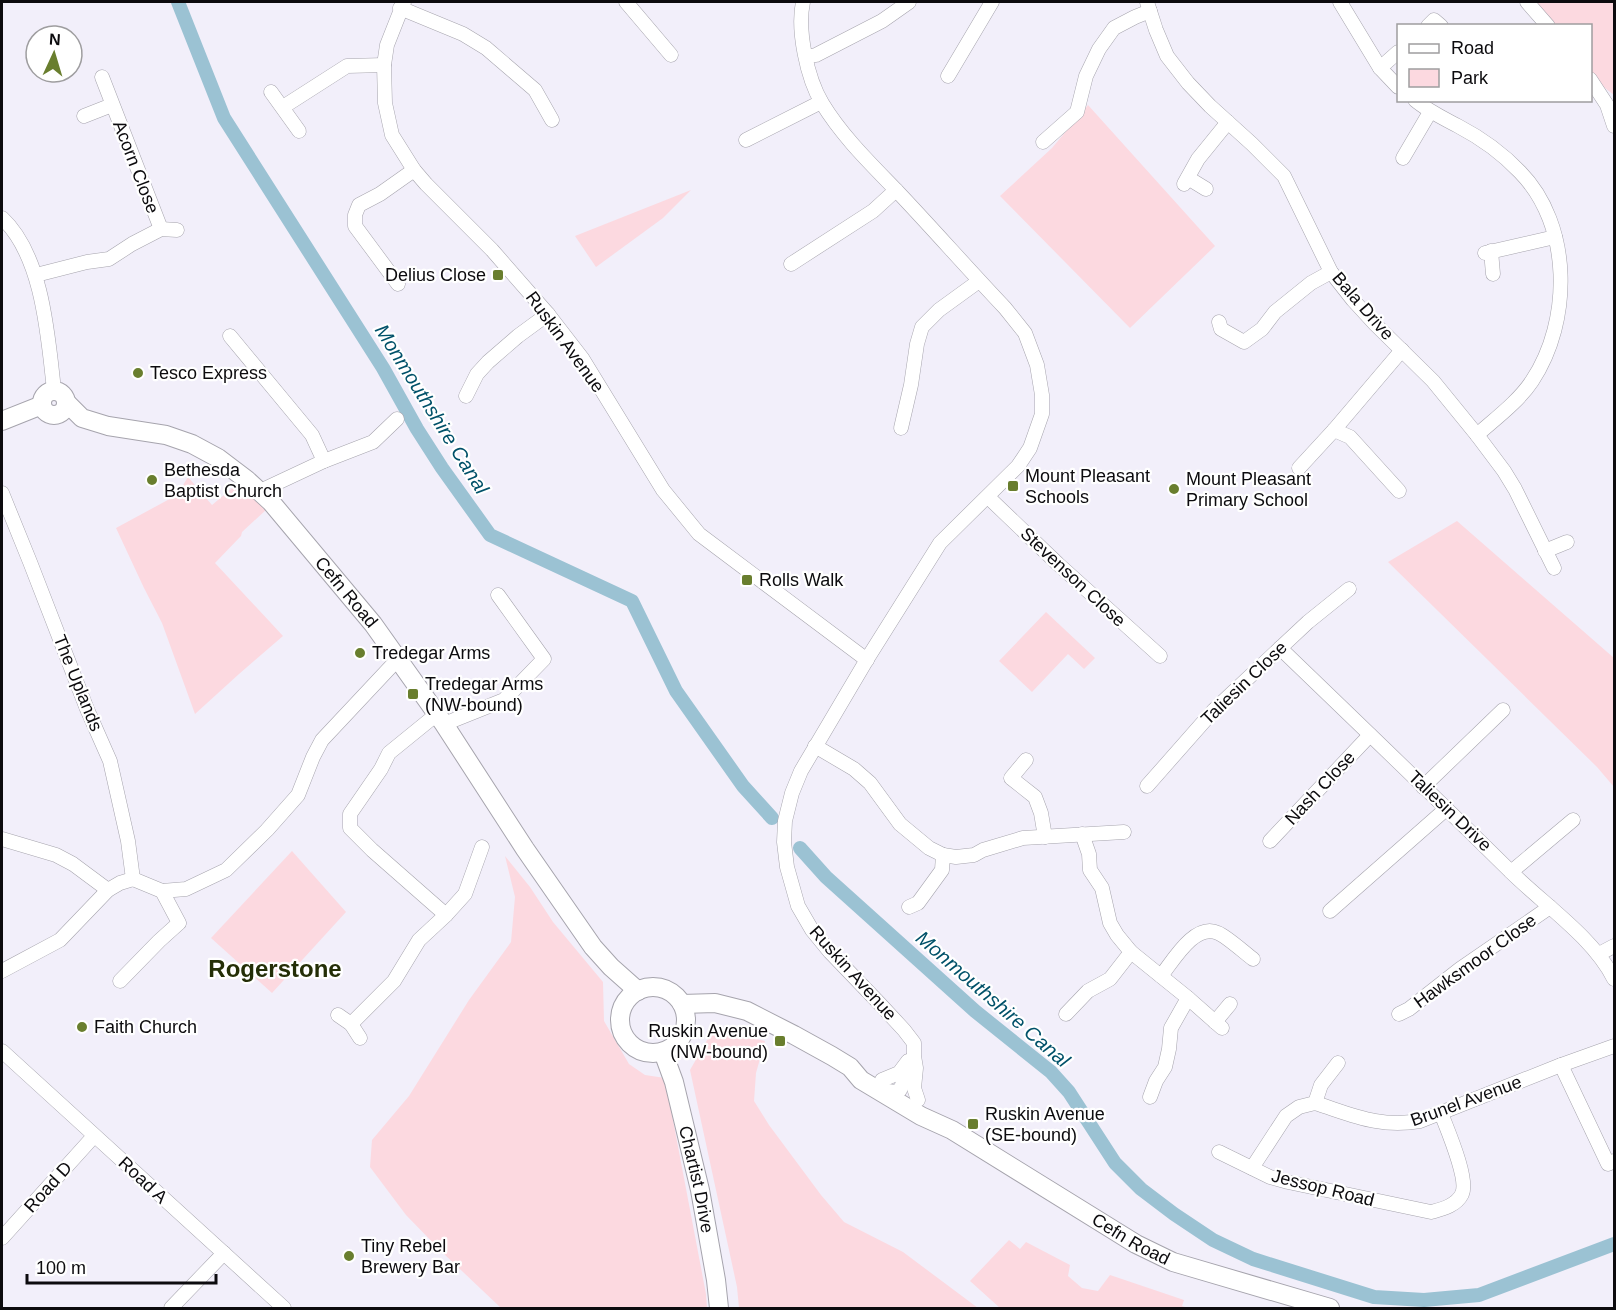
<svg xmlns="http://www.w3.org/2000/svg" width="1616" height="1310" font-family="Arial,sans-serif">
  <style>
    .green { fill: #fcd9e0 }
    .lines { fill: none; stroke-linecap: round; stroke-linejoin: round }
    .canal { stroke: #9bc2d3; stroke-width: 14 }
    .minor-casing { stroke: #a6a4ad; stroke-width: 15 }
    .major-casing { stroke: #a6a4ad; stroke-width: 20 }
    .minor { stroke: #fff; stroke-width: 14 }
    .major { stroke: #fff; stroke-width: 18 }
    .poi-dot { fill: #697e2e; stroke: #fff; stroke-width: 2 }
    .labels { text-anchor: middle; stroke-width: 4.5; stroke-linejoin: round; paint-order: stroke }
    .street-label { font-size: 18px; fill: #0c0b0e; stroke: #fff }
    .poi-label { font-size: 18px; fill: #0c0b0e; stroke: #fff; text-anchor: start }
    .water-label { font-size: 20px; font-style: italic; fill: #005169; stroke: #fff }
    .district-label { font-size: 24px; font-weight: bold; fill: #242e07; stroke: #fff }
  </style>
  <rect width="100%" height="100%" fill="#f2effa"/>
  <g class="green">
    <polygon points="1532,2 1614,2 1614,95 1601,85 1591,71 1590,26 1554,25"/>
    <polygon points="1088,105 1215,246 1130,328 1000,196 1052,148"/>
    <polygon points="691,190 663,218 596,267 575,236"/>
    <polygon points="188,477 212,505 236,485 267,509 242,532 241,536 215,563 283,636 239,674 195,714 162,623 144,588 116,528 177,495"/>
    <polygon points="1457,521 1614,658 1614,787 1597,767 1388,562"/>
    <polygon points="1046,612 1095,658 1084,669 1068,654 1032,692 999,661"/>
    <polygon points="292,851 346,912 272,993 211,938"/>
    <polygon points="505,856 530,887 553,922 603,982 604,1021 629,1064 645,1075 665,1078 706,1294 707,1308 501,1308 443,1253 406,1215 370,1167 372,1140 409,1096 469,1000 511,942 515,897"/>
    <polygon points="729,1033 765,1041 756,1073 754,1101 769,1125 821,1195 844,1222 903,1252 978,1308 739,1308 737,1287 690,1070 710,1035"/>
    <polygon points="1009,1240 1020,1249 1026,1242 1070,1265 1068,1276 1082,1288 1098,1291 1110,1275 1184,1300 1182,1306 1188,1308 1000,1308 970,1281"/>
  </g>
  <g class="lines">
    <g class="canal">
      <polyline points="178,2 224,118 383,368 417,429 442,468 490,535 632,601 676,691 743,786 772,818"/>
      <polyline points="800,848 826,877 975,1011 1051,1072 1069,1092 1115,1163 1141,1189 1174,1214 1213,1240 1253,1259 1374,1297 1424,1300 1479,1295 1614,1244"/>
    </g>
    <defs>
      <g id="minor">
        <polyline points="404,2 387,45 384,65 385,103 392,135 414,170 426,184 492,250 548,314 582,358 663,490 699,534 867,660"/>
        <polyline points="626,2 671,55"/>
        <path d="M803,2C797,30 807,78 822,103C842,136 870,163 896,190C933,229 968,269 1005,308L1025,333L1037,365L1042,395V414L1030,448L1018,466L940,543L869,656L801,771L792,793L785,821L784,842L787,867L798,906L812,930L830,952L879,1003L904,1030L914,1043V1056L916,1068L914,1088L918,1100"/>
        <polyline points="1147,2 1156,30 1167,56 1188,83 1210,106 1252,144 1284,176 1331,272 1353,300 1375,324 1433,381 1477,435 1504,471 1515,489 1554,568"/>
        <polyline points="1340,2 1380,68 1398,87"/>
        <polyline points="1527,2 1548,26"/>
        <polyline points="400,8 463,34 486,48 535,90 552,120"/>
        <polyline points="1428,26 1434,20 1441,26"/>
        <polyline points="806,57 816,55 882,21 909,2"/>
        <polyline points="1380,68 1398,52"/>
        <polyline points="948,76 992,2"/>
        <polyline points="102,77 161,229"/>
        <polyline points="1590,79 1607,105 1614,126"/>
        <polyline points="271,92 299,131"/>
        <path d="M1415,100C1428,111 1443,118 1458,126C1481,138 1502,153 1520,172C1572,225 1572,321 1532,381C1518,402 1496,418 1477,435"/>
        <polyline points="283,107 347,66 384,65"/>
        <polyline points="84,116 112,105"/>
        <polyline points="746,140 821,102"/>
        <polyline points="1043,142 1077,112 1086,76 1099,49 1114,28 1135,17 1150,11"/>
        <polyline points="1403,158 1430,112"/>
        <polyline points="1188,178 1206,189"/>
        <polyline points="1184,184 1198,159 1228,122"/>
        <path d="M2,218C43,256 48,337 54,390"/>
        <polyline points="1491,251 1493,274"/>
        <polyline points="1485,253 1555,237"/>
        <polyline points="791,264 873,211 896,190"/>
        <polyline points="36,275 87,262 109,259 132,244 161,229 177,230"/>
        <polyline points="398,284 355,226 355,215 359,205 380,194 414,170"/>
        <polyline points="1219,322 1221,329 1244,342 1262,329 1275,312 1311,283 1331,272"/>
        <polyline points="230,336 312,435 324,461"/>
        <polyline points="466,396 477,374 488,362 518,336 548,314"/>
        <polyline points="901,428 911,385 917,344 922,327 939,310 979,281"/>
        <polyline points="1334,430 1350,437 1399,491"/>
        <polyline points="1299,468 1334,430 1402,350"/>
        <polyline points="260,491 324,461 373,442 397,419"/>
        <polyline points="2,493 30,562 87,709 110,761 128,841 133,879"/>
        <polyline points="988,497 1058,564 1160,656"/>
        <polyline points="1545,551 1567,542"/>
        <path d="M1280,648C1357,722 1434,796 1510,871C1543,904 1593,937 1614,979"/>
        <polyline points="437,714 389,753 381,769 350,814 350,828 372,850 446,915"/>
        <polyline points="444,724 504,700 544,659 498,595"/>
        <polyline points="815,746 854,769 870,783 900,824 929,848 943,855"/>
        <polyline points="1026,760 1011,778 1035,797 1041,813 1045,837"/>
        <polyline points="1147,786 1214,710 1308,622 1349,589"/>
        <polyline points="1423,787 1503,710"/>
        <polyline points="1082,834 1089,854 1090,870 1102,888 1110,923 1117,935 1131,952 1188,998 1222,1028"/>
        <polyline points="2,839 56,855 73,864 108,890"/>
        <polyline points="1270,841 1370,735"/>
        <polyline points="1511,872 1573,820"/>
        <polyline points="133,879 162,891 186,889 226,870 267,830 298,795 313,757 322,740 398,659"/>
        <polyline points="909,907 918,903 942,870 943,855 956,857 974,855 983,850 1023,838 1124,832"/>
        <polyline points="1330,911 1446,809"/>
        <polyline points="1599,954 1614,946"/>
        <polyline points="2,971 60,940 108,890 120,883 133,879"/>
        <path d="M1161,976C1173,961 1195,922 1218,933C1226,936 1245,953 1253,959"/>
        <polyline points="120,981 159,941 179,923 162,891"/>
        <polyline points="1066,1014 1088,991 1110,979 1131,952"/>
        <polyline points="1399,1014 1409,1009 1460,969 1550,907"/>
        <polyline points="338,1015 351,1024 360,1038"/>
        <polyline points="1215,1022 1230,1004"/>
        <polyline points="351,1024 394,981 419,940 446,915 465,894 482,847"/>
        <polyline points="2,1051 284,1308"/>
        <polyline points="1561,1065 1608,1164 1614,1161"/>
        <polyline points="882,1080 899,1073 908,1061"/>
        <polyline points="880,1090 895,1092 900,1090 910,1066"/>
        <polyline points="1150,1097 1156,1081 1165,1067 1169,1049 1171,1028 1188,998"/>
        <path d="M1315,1103C1353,1115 1379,1128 1420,1121L1561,1065L1614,1046"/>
        <path d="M1219,1152L1270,1177L1288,1182L1431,1212C1442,1209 1456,1206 1462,1194C1469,1179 1447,1129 1441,1113"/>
        <polyline points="1252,1168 1286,1116 1299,1107 1315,1103 1321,1085 1338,1063"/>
        <polyline points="2,1238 94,1136"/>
        <polyline points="171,1308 224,1253"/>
      </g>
      <g id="major">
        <circle cx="54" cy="403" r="12"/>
        <path id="s1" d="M66,402L82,418L108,426L166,435L192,444L218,458L247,480L271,502L373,624L444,724L525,849L593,947L611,967L638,991"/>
        <polyline points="2,421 42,405"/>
        <circle cx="653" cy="1020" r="33"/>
        <path id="s2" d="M682,1004L715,1003L747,1011L794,1035L832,1056L850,1067L861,1080L921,1116L952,1130L1136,1244L1173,1262L1330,1308"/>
        <path id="s3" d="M663,1052L674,1082L700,1190L716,1280L719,1308"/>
      </g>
    </defs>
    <use href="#minor" class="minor-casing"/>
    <use href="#major" class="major-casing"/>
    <use href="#minor" class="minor"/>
    <use href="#major" class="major"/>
  </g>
  <g class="poi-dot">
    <rect x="492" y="269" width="12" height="12" rx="3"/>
    <circle cx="138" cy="373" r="6"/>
    <circle cx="152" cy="480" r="6"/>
    <rect x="1007" y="480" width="12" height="12" rx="3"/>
    <circle cx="1174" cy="489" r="6"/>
    <rect x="741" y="574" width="12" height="12" rx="3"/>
    <circle cx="360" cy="653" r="6"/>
    <rect x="407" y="688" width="12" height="12" rx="3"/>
    <circle cx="82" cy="1027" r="6"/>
    <rect x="774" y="1035" width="12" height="12" rx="3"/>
    <rect x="967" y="1118" width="12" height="12" rx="3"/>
    <circle cx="349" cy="1256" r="6"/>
  </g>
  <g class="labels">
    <g class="street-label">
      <text transform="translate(136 167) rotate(69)" y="6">Acorn Close</text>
      <text transform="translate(1363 306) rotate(49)" y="6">Bala Drive</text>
      <text transform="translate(565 342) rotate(54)" y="6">Ruskin Avenue</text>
      <text transform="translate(1073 577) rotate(43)" y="6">Stevenson Close</text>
      <text dy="6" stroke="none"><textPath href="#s1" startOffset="352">Cefn Road</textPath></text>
      <text transform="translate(78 683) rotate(68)" y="6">The Uplands</text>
      <text transform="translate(1244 683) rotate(-44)" y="6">Taliesin Close</text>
      <text transform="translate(1320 788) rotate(-47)" y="6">Nash Close</text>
      <text transform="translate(1450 811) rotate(44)" y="6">Taliesin Drive</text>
      <text transform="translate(1475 961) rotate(-36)" y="6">Hawksmoor Close</text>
      <text transform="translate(853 973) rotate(48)" y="6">Ruskin Avenue</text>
      <text transform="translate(1466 1101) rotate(-20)" y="6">Brunel Avenue</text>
      <text dy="6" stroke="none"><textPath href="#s3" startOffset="132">Chartist Drive</textPath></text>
      <text transform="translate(143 1180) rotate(43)" y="6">Road A</text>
      <text transform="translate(48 1187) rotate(-48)" y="6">Road D</text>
      <text transform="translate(1323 1188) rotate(14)" y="6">Jessop Road</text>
      <text dy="6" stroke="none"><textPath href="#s2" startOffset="514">Cefn Road</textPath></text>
    </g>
    <g class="poi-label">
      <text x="486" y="281" text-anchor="end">Delius Close</text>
      <text x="150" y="379">Tesco Express</text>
      <text x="164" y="476">Bethesda<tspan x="164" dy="21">Baptist Church</tspan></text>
      <text x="1025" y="482">Mount Pleasant<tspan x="1025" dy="21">Schools</tspan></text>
      <text x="1186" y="485">Mount Pleasant<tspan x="1186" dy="21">Primary School</tspan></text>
      <text x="759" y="586">Rolls Walk</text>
      <text x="372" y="659">Tredegar Arms</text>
      <text x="425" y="690">Tredegar Arms<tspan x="425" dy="21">(NW-bound)</tspan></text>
      <text x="94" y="1033">Faith Church</text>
      <text x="768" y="1037" text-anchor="end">Ruskin Avenue<tspan x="768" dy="21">(NW-bound)</tspan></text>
      <text x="985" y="1120">Ruskin Avenue<tspan x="985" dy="21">(SE-bound)</tspan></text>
      <text x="361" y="1252">Tiny Rebel<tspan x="361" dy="21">Brewery Bar</tspan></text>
    </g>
    <g class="water-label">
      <text transform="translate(432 409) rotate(58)" y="7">Monmouthshire Canal</text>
      <text transform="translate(993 999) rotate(41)" y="7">Monmouthshire Canal</text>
    </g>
    <g class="district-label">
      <text x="275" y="977">Rogerstone</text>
    </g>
  </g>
  <rect width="1616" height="1310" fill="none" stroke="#0c0b0e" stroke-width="6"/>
  <rect x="1397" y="24" width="195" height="78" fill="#ffffff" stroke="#9e9d9f" stroke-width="1.5"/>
  <rect x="1409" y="44" width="30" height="9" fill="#ffffff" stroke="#9e9d9f" stroke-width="1.5"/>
  <text x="1451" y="54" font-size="18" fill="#0c0b0e">Road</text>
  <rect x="1409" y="69" width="30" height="18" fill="#fcd9e0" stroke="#9e9d9f" stroke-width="1.5"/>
  <text x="1451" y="84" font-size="18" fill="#0c0b0e">Park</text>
  <g transform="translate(54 54) rotate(4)"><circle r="28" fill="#ffffff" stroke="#9e9d9f" stroke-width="1.5"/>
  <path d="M0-4.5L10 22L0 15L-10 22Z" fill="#697e2e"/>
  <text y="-9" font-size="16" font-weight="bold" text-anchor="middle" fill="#0c0b0e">N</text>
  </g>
  <path d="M27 1274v9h189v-9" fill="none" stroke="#0c0b0e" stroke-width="3"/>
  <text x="36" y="1274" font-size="18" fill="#0c0b0e" stroke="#ffffff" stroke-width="4.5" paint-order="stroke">100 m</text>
</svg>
